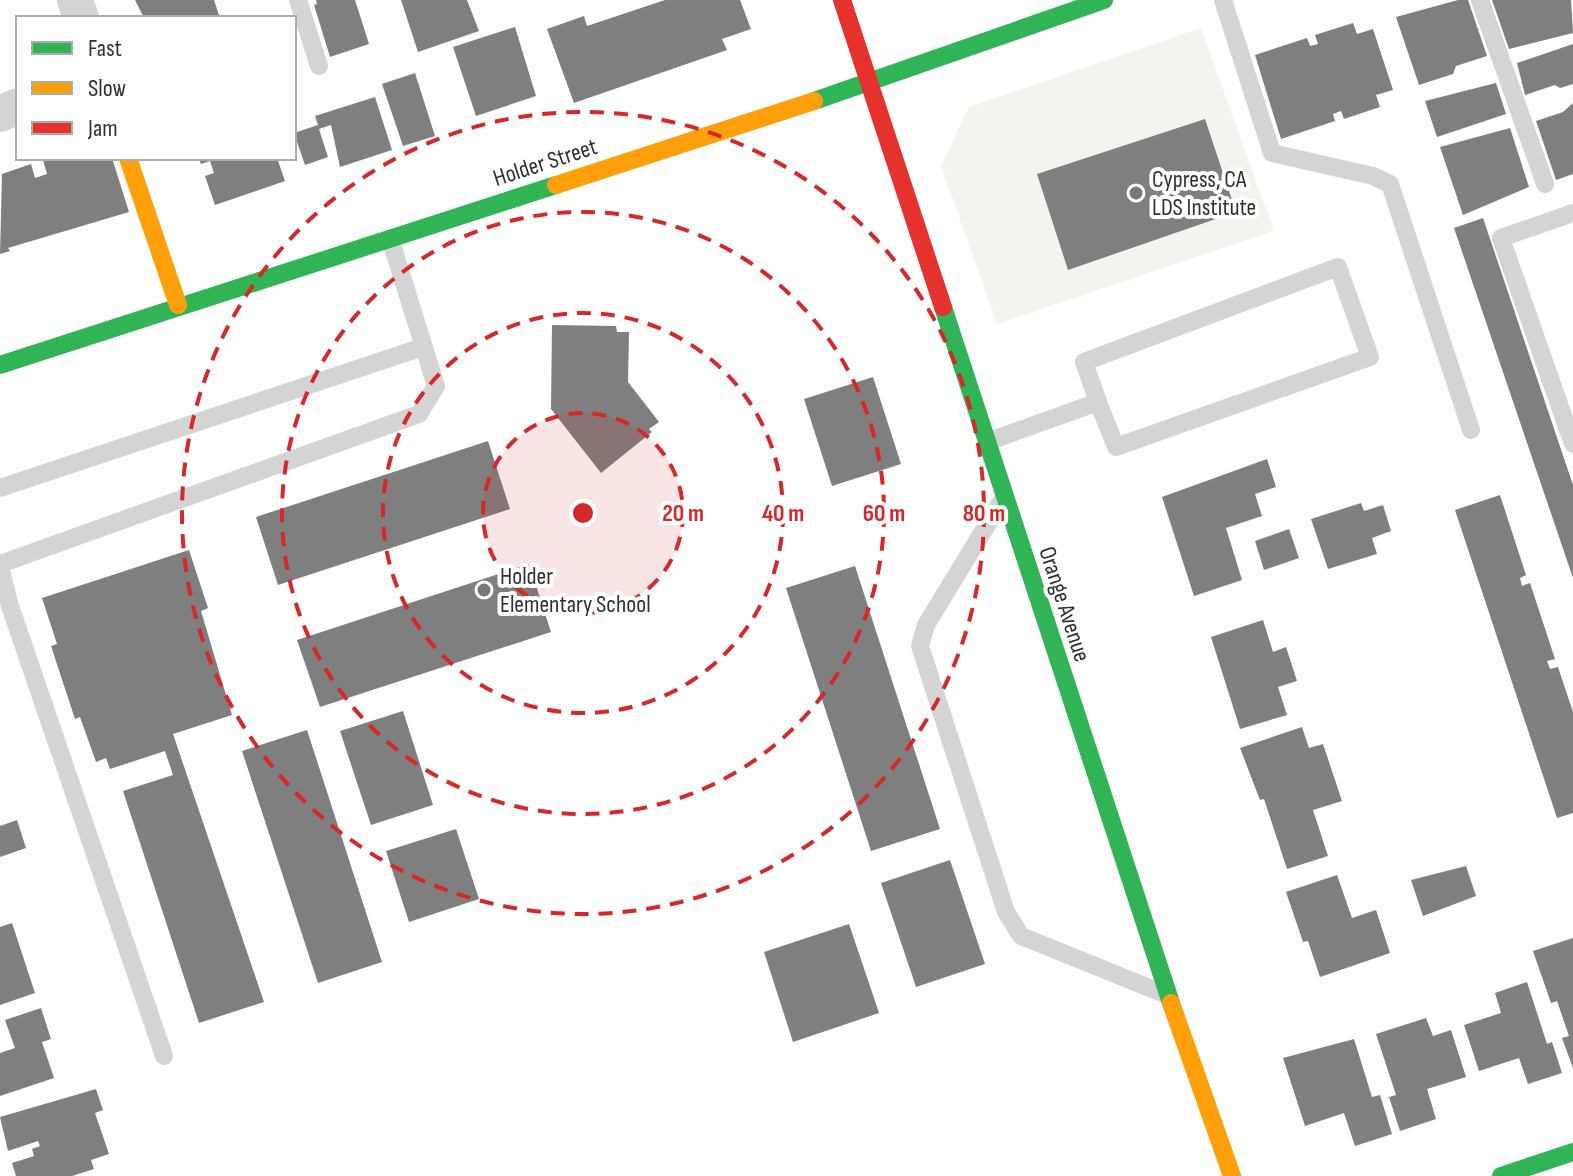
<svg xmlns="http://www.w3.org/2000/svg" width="1573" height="1176" font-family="'Sofia Sans Condensed',sans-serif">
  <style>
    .green { fill: #f2f5ed }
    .building { fill: #7f7f7f }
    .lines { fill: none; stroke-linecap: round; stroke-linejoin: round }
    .lane { stroke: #d4d4d4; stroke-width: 18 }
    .street { stroke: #d4d4d4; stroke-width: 36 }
    .fast { stroke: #30b455; stroke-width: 18 }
    .slow { stroke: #ff9f0a; stroke-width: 18 }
    .jam { stroke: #e5322d; stroke-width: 18 }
    .ring { fill: none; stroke: #d62828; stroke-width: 4; stroke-dasharray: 14 10 }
    .poi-dot { fill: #787878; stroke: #fff; stroke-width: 3 }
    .labels { text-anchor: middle; stroke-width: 8; stroke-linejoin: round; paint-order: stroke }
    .street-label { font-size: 24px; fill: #303030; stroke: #fff }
    .poi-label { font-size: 24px; fill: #303030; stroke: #fff; text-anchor: start }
    .centre { fill: #d62828; stroke: #fff; stroke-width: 4 }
    .ring-label { font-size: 24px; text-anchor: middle; font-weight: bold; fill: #d62828; stroke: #fff; stroke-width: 8; stroke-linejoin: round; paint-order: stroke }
  </style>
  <rect width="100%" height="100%" fill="#fff"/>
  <polygon class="green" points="1201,28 1274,231 997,324 941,166 969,107"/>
  <g class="building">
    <polygon points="135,0 214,0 220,18 144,18"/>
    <polygon points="316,0 355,0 369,44 330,57 314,5 317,4"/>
    <polygon points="401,0 467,0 479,31 418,52"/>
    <polygon points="665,0 740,0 751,29 722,39 727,50 574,103 547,29 584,16 587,26"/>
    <polygon points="1458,0 1468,0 1487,56 1456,66 1453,74 1419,85 1396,17"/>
    <polygon points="1492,0 1571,0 1573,33 1509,49"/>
    <polygon points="1353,23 1357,34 1373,29 1393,90 1376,95 1380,107 1344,119 1341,111 1333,114 1335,121 1281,139 1255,55 1307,38 1310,46 1318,44 1315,35"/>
    <polygon points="515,27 536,96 476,116 453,47"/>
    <polygon points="1573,44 1573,84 1560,88 1555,85 1525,95 1517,63"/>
    <polygon points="415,73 435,136 403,146 382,84"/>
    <polygon points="1496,83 1506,114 1437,137 1425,101"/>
    <polygon points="375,97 392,150 340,167 331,125 319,129 328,157 305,165 294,133 318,125 315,116"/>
    <polygon points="1573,103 1573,174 1556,180 1536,121 1563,112"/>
    <polygon points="1205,119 1236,212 1068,270 1037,174"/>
    <polygon points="1510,128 1529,187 1463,215 1440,147"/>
    <polygon points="49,158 112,158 129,212 8,248 10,251 0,254 2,174 31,164 35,178 47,174 43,160"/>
    <polygon points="199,158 277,158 285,181 215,205 205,176 214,173 210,161 201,164"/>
    <polygon points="1483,218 1573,485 1573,578 1454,228"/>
    <polygon points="552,325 616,326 617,332 629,332 628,382 659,422 649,429 652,432 601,473 551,409"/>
    <polygon points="873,377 901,464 832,486 804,399"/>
    <polygon points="488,441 510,509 278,585 256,517"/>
    <polygon points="1267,459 1276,487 1255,494 1262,516 1226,528 1242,580 1194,596 1162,497"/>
    <polygon points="1500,495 1526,575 1520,578 1522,586 1530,583 1555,659 1547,661 1550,669 1558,667 1573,712 1573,813 1557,818 1455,510"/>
    <polygon points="1361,503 1364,511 1383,505 1391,531 1372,538 1377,554 1328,569 1311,519"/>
    <polygon points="1289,529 1299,558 1264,570 1255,541"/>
    <polygon points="189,550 208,608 201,611 232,715 173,734 264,1002 199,1023 123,791 173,775 165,751 110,769 106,758 96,762 80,717 75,719 51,646 57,644 42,598"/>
    <polygon points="529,564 551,632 320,707 297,640"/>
    <polygon points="855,566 940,829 871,851 786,588"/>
    <polygon points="1263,620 1273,652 1286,647 1297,681 1278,687 1287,715 1240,729 1211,637"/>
    <polygon points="403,711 433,805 371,825 340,731"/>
    <polygon points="1302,727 1309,748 1323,744 1342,801 1313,810 1328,856 1287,869 1264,799 1260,800 1240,748"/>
    <polygon points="307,730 382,962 318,983 242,751"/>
    <polygon points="17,820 26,848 0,857 0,826"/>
    <polygon points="456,829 479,899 409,922 386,851"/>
    <polygon points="950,860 985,964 916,987 881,883"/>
    <polygon points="1466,866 1476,896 1423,916 1411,880"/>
    <polygon points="1337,875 1352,918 1376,910 1390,953 1320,977 1308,941 1303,942 1286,892"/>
    <polygon points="12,923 35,993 0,1005 0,927"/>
    <polygon points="849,924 879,1013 793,1042 764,952"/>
    <polygon points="1573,938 1573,1068 1562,1038 1569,1036 1557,1001 1551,1003 1533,951"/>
    <polygon points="1527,982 1547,1044 1552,1042 1562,1073 1528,1084 1519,1058 1479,1071 1464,1025 1501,1013 1495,993"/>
    <polygon points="41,1008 51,1039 42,1042 54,1078 0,1096 0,1053 15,1048 5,1020"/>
    <polygon points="1426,1018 1433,1036 1451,1030 1466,1077 1427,1089 1436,1119 1400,1131 1389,1097 1396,1095 1376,1034"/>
    <polygon points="1354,1039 1372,1097 1380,1095 1392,1134 1355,1146 1344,1113 1305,1126 1283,1058"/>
    <polygon points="96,1089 103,1110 95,1113 109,1154 91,1160 94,1169 72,1176 16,1176 12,1163 34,1156 32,1149 40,1146 38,1141 8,1151 0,1117"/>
  </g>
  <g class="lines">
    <g class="lane">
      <polyline points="298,0 319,66"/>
      <polyline points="1223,0 1272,153 1373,176 1390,184 1471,430"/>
      <polyline points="1480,0 1545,184"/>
      <polyline points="1573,213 1501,238 1573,444"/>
      <polyline points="987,442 1098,402 1116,447 1370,357 1338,267 1084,362 1098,402"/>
      <polyline points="0,488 423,347"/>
      <polyline points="1001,502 926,625 920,646 1006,912 1021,936 1162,993"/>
      <polyline points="0,564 419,414 436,386 390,238"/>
      <polyline points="0,567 10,606 164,1056"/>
    </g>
    <g class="street">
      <polyline points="75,0 81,18"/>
      <polyline points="0,114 18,106"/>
    </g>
    <g class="fast">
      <polyline points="814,101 1104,0"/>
      <polyline points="943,307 1171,1003"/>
      <polyline points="0,365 556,185"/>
      <polyline points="1501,1176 1573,1152"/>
    </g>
    <g class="slow">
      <polyline points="128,158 178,305"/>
      <polyline points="556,185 814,101"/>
      <polyline points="1171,1003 1232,1176"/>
    </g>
    <polyline class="jam" points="842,0 943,307"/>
  </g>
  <circle cx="583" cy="513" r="100" fill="#d62828" fill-opacity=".12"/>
  <g class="ring">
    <circle cx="583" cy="513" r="100"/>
    <circle cx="583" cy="513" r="200"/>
    <circle cx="583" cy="513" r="301"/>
    <circle cx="583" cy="513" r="401"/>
  </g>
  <g class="poi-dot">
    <circle cx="1136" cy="193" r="8"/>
    <circle cx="484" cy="590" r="8"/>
  </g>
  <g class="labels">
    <g class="street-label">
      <text transform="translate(545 162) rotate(-18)" y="8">Holder Street</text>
      <text transform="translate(1065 604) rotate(72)" y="8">Orange Avenue</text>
    </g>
    <g class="poi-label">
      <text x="1152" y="187">Cypress, CA<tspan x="1152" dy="28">LDS Institute</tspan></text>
      <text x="500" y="584">Holder<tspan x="500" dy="28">Elementary School</tspan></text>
    </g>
  </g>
  <circle cx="583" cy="513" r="12" class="centre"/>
  <g class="ring-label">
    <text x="683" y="521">20 m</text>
    <text x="783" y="521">40 m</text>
    <text x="884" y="521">60 m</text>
    <text x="984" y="521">80 m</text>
  </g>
  <rect x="16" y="16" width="280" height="144" fill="#ffffff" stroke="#acacac" stroke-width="2"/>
  <rect x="32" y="42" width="40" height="12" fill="#30b455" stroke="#acacac" stroke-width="2"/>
  <text x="88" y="56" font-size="24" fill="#303030">Fast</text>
  <rect x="32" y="82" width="40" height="12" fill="#ff9f0a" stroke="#acacac" stroke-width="2"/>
  <text x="88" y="96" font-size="24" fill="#303030">Slow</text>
  <rect x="32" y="122" width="40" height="12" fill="#e5322d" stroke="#acacac" stroke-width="2"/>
  <text x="88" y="136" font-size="24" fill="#303030">Jam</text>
</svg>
